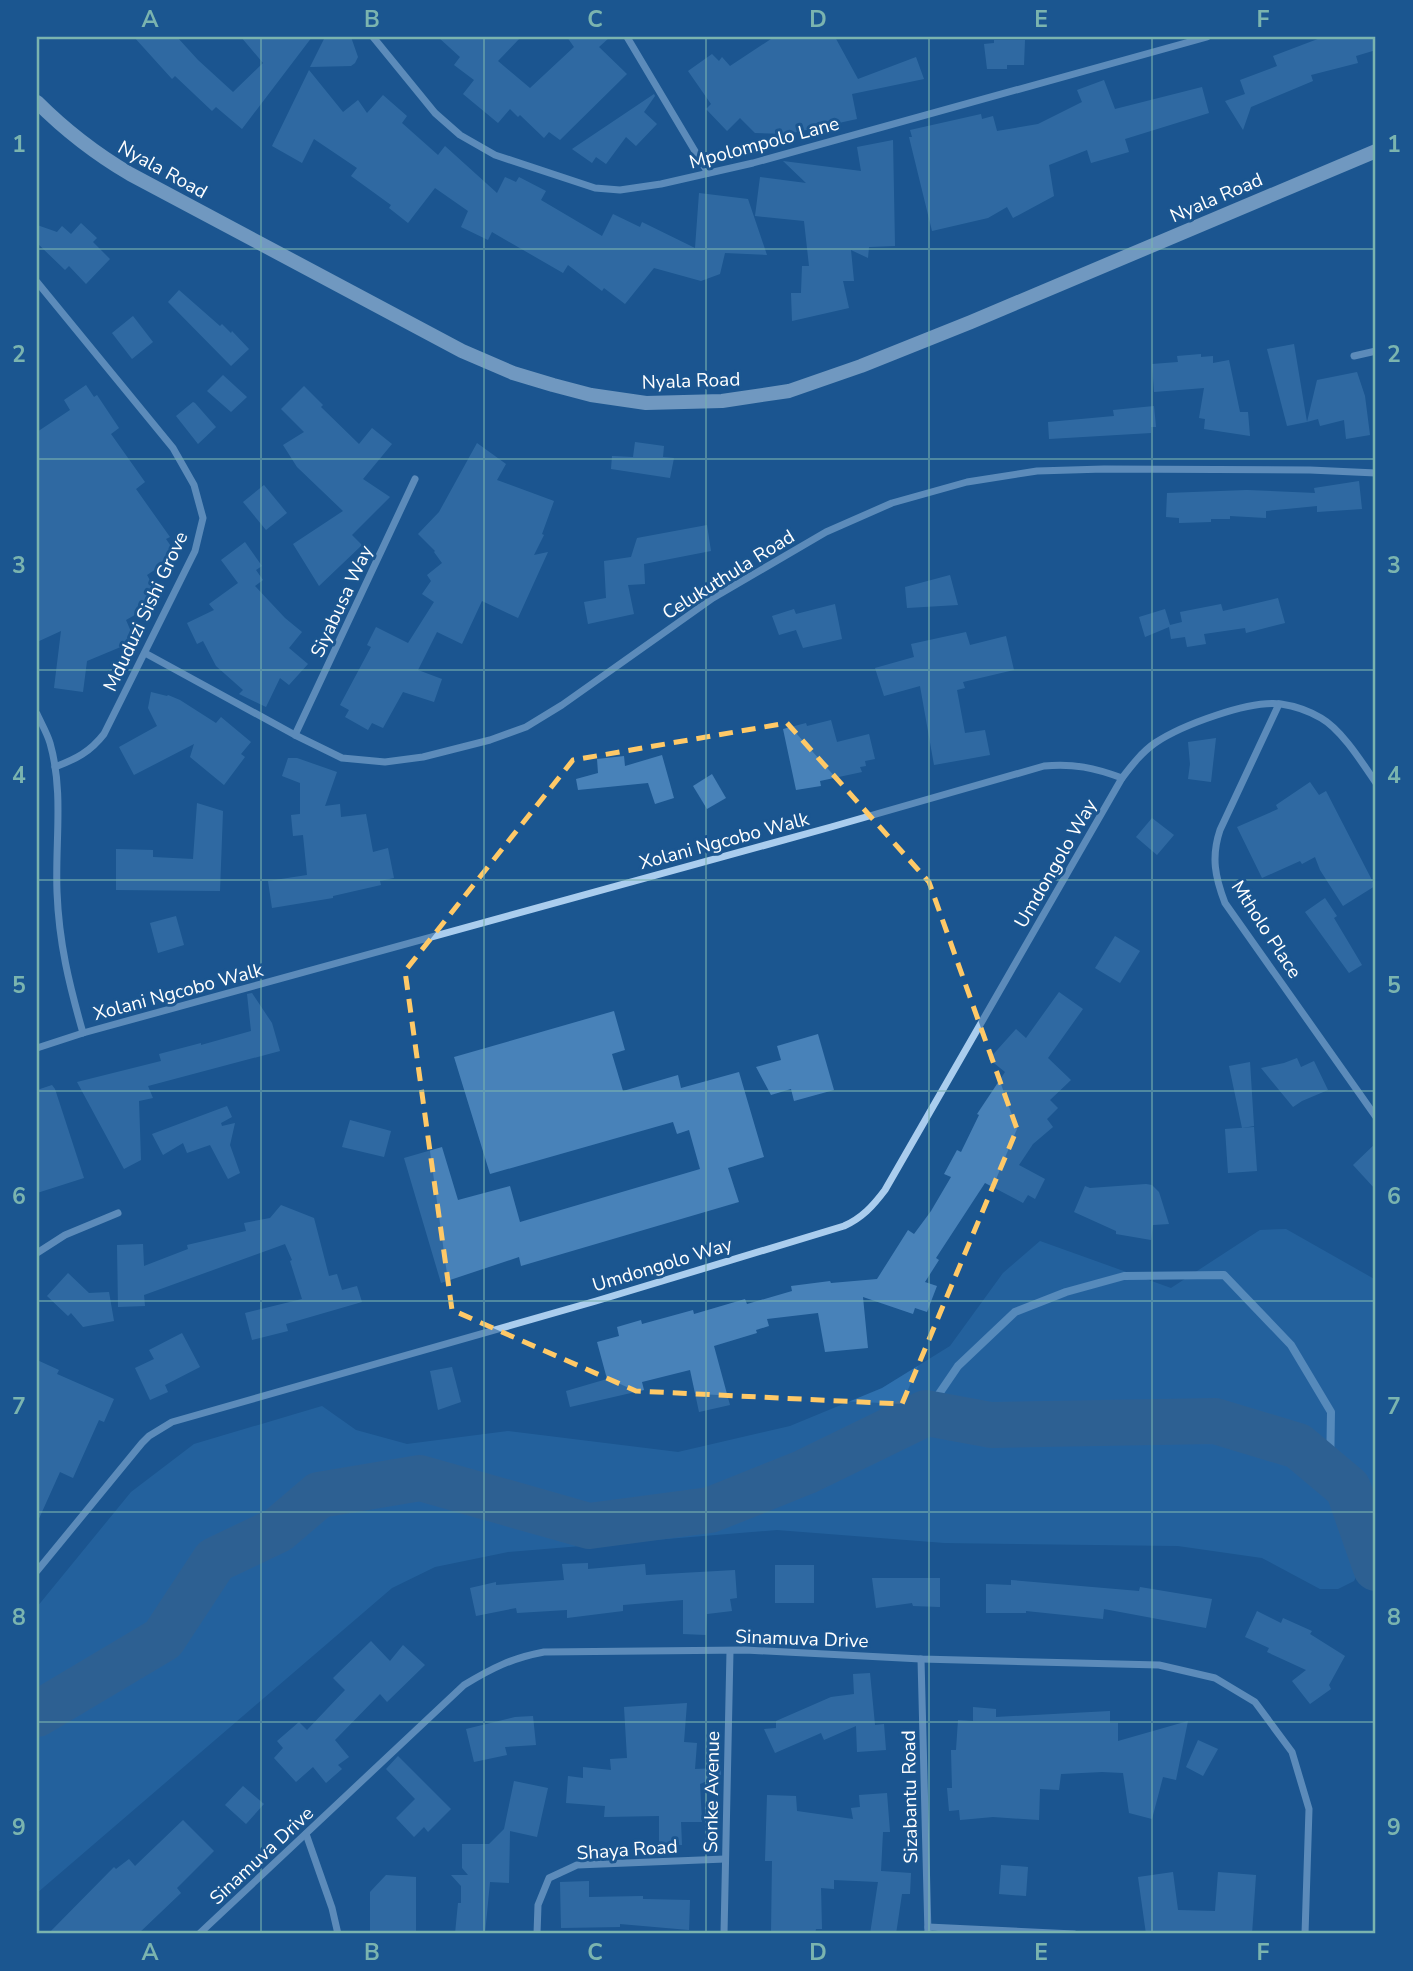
<svg xmlns="http://www.w3.org/2000/svg" width="1413" height="1971" font-family="'Nunito Sans',sans-serif">
  <style>
    .green { fill: #2e70ae }
    .lines { fill: none; stroke-linecap: round; stroke-linejoin: round }
    .stream { stroke: #9dc9f0; stroke-width: 8 }
    .river { stroke: #436d96; stroke-width: 46 }
    .building { fill: #4882b9 }
    .street { stroke: #aacdee; stroke-width: 7 }
    .secondary { stroke: #d7e9fa; stroke-width: 14 }
    .marked { fill: none; stroke: #ffc967; stroke-width: 5; stroke-dasharray: 14 9; stroke-linejoin: round }
    .grid { fill: none; stroke: #7bb4af; stroke-width: 2; stroke-opacity: 0.55 }
    .labels { text-anchor: middle; stroke-width: 6; stroke-linejoin: round; paint-order: stroke }
    .street-label { font-size: 19px; fill: #fff; stroke: #1b5690 }
    .neatline { fill: none; stroke: #7bb4af; stroke-width: 2.5 }
    .grid-label { font-size: 23px; text-anchor: middle; font-weight: bold; fill: #7bb4af }
  </style>
  <rect width="100%" height="100%" fill="#1b5690"/>
  <polygon class="green" points="1286,1229 1376,1280 1376,1535 1354,1581 1338,1589 1320,1589 1262,1558 1178,1546 945,1543 777,1530 508,1552 435,1567 392,1588 37,1893 37,1607 131,1492 194,1444 322,1406 356,1430 407,1444 508,1431 678,1452 790,1426 882,1388 950,1346 1003,1273 1040,1241 1171,1288 1260,1230"/>
  <g class="lines">
    <polyline class="stream" points="926,1413 958,1366 1015,1312 1066,1292 1124,1276 1224,1275 1291,1345 1331,1412 1330,1473"/>
    <polyline class="river" points="37,1714 163,1639 215,1560 278,1530 319,1495 420,1478 589,1526 710,1510 805,1472 926,1413 991,1425 1215,1421 1298,1446 1348,1488 1376,1568"/>
  </g>
  <g class="building">
    <polygon points="134,37 177,37 198,60 233,92 263,63 241,37 312,37 242,129 216,107 212,111 175,76 172,79"/>
    <polygon points="325,37 351,37 358,57 355,63 351,66 310,67"/>
    <polygon points="438,37 521,37 498,61 530,88 574,47 567,37 610,37 599,47 627,74 560,140 549,132 544,138 520,115 518,117 510,109 498,123 463,94 474,80 454,65 460,57"/>
    <polygon points="774,37 835,37 858,79 916,57 924,79 852,94 857,119 788,134 755,133 740,118 727,131 706,109 711,104 688,71 712,54 719,61 722,57 730,66"/>
    <polygon points="1323,37 1376,37 1376,50 1356,56 1358,63 1311,75 1313,81 1251,107 1243,130 1225,101 1245,94 1240,80 1277,66 1273,56"/>
    <polygon points="994,40 1025,40 1024,65 1007,65 1007,69 987,69 984,44 994,43"/>
    <polygon points="309,70 343,112 358,100 367,113 383,95 407,116 402,123 438,155 445,146 497,193 505,177 516,182 519,177 546,191 541,200 602,236 613,214 640,227 642,222 695,248 699,193 748,199 767,255 725,253 720,274 701,281 654,268 625,304 604,288 602,291 568,265 563,273 492,232 488,240 461,227 468,211 435,188 408,223 389,208 391,205 351,176 357,168 314,139 302,163 272,146"/>
    <polygon points="1104,80 1115,109 1202,87 1209,113 1125,139 1129,152 1091,163 1087,150 1049,165 1054,196 1013,218 1007,207 988,218 932,231 909,137 912,137 910,130 981,114 982,119 993,116 997,131 1038,124 1082,102 1077,90"/>
    <polygon points="654,94 655,96 644,112 657,124 636,146 626,137 606,164 596,157 592,163 572,149"/>
    <polygon points="893,140 895,246 869,247 868,258 851,250 854,281 843,281 849,308 792,321 791,293 801,293 802,266 809,266 804,221 755,216 760,177 806,183 783,161 861,171 857,147"/>
    <polygon points="81,223 97,238 93,242 110,259 86,284 69,266 65,270 37,243 37,225 57,232 62,226 71,234"/>
    <polygon points="179,290 220,326 222,324 231,333 232,331 249,349 231,366 168,302"/>
    <polygon points="133,316 153,342 132,359 112,333"/>
    <polygon points="1294,344 1307,422 1287,426 1267,349"/>
    <polygon points="1201,354 1201,357 1213,356 1213,363 1229,360 1240,412 1248,412 1250,436 1204,429 1205,419 1199,418 1204,388 1154,392 1152,364 1178,362 1177,356"/>
    <polygon points="1357,372 1365,396 1370,435 1346,439 1344,420 1320,426 1318,419 1307,422 1317,380"/>
    <polygon points="223,375 247,397 231,412 207,391"/>
    <polygon points="86,385 94,397 97,395 119,428 111,434 145,482 136,489 170,537 166,539 177,555 147,575 161,600 126,620 135,641 87,661 83,692 54,688 61,631 37,642 37,432 70,410 64,400"/>
    <polygon points="304,386 323,405 321,407 359,444 372,428 392,444 363,479 390,497 352,535 362,545 319,586 293,544 343,511 297,467 283,445 304,432 281,409"/>
    <polygon points="193,402 195,403 216,427 198,444 176,416"/>
    <polygon points="1154,406 1156,427 1151,427 1151,433 1049,439 1048,422 1114,416 1113,410"/>
    <polygon points="635,442 664,446 663,457 674,458 670,478 611,469 612,456 633,457"/>
    <polygon points="477,443 506,464 497,480 554,501 542,534 544,535 534,555 548,552 518,618 482,601 462,644 437,632 418,670 442,679 434,702 403,692 383,728 372,723 368,730 345,717 349,710 340,705 371,647 367,645 376,627 408,643 434,602 422,594 431,581 427,575 442,563 434,552 435,551 418,534 439,512"/>
    <polygon points="1359,481 1362,509 1317,512 1317,506 1266,511 1266,518 1230,516 1230,519 1211,519 1211,522 1179,523 1179,518 1166,517 1167,493 1247,490 1315,493 1314,488"/>
    <polygon points="264,485 287,513 266,530 243,502"/>
    <polygon points="707,525 711,551 644,564 645,584 628,585 634,614 588,624 584,602 606,598 604,561 631,557 637,538"/>
    <polygon points="245,542 262,566 256,570 263,580 255,586 285,618 302,632 289,648 308,664 289,685 280,678 266,707 239,694 243,690 216,666 203,641 197,644 187,623 214,610 209,604 238,583 221,560"/>
    <polygon points="950,575 958,605 907,608 905,587"/>
    <polygon points="1278,598 1285,623 1246,633 1245,628 1204,634 1206,644 1187,647 1185,637 1171,639 1169,627 1145,637 1139,617 1165,609 1170,625 1182,622 1180,612 1221,604 1223,611"/>
    <polygon points="835,604 842,639 803,648 796,630 779,635 772,616 794,609 796,614"/>
    <polygon points="966,632 970,645 1006,636 1014,670 963,682 965,688 957,690 965,733 985,730 990,755 934,765 920,686 884,696 875,668 914,657 911,644"/>
    <polygon points="151,692 167,696 168,695 180,700 216,723 221,717 251,742 241,754 245,757 224,785 190,757 194,744 134,775 119,747 157,726 148,708"/>
    <polygon points="831,720 837,742 869,734 875,759 865,761 866,766 860,767 862,772 820,781 821,786 796,790 783,729 806,723 807,726"/>
    <polygon points="1216,738 1211,782 1188,779 1190,764 1188,742"/>
    <polygon points="662,755 674,798 655,804 648,783 578,790 576,779 598,773 597,759 624,756 625,766"/>
    <polygon points="288,758 297,758 337,772 325,806 340,804 341,817 366,814 373,852 388,848 394,878 380,881 381,885 333,896 333,898 272,908 268,881 307,875 303,835 293,836 291,815 300,814 300,783 282,776"/>
    <polygon points="712,774 726,798 707,809 693,786"/>
    <polygon points="1310,782 1319,795 1326,791 1375,886 1343,906 1320,870 1315,857 1302,864 1300,861 1262,878 1237,827 1278,809 1276,805"/>
    <polygon points="197,803 223,811 220,891 116,890 116,849 153,850 153,857 193,859"/>
    <polygon points="1152,818 1174,835 1157,855 1136,837"/>
    <polygon points="1325,898 1337,916 1334,918 1362,965 1349,973 1305,912"/>
    <polygon points="176,916 184,945 158,953 150,923"/>
    <polygon points="1115,936 1140,951 1120,983 1095,968"/>
    <polygon points="1059,992 1083,1009 1048,1058 1071,1080 1050,1100 1058,1108 1047,1119 1053,1127 1033,1144 1019,1165 1045,1179 1035,1199 1028,1195 1023,1203 985,1183 936,1258 939,1260 925,1282 937,1286 927,1312 915,1308 913,1314 863,1297 868,1348 825,1352 818,1313 767,1319 769,1326 756,1330 757,1333 714,1346 730,1405 699,1412 690,1370 642,1382 644,1390 570,1407 566,1391 607,1379 597,1342 619,1336 617,1327 641,1320 642,1324 693,1310 694,1314 745,1299 747,1304 792,1291 791,1286 830,1281 831,1283 877,1279 908,1230 914,1234 931,1211 951,1177 944,1174 957,1150 961,1152 979,1115 977,1114 1005,1072 989,1059 1016,1029 1026,1038"/>
    <polygon points="252,993 272,1023 280,1051 148,1086 153,1098 139,1101 141,1160 124,1169 77,1082 161,1061 159,1054 201,1043 201,1045 251,1031 247,994"/>
    <polygon points="614,1011 625,1050 612,1054 623,1091 678,1075 681,1088 739,1072 764,1157 728,1168 739,1202 521,1266 519,1257 441,1283 404,1158 442,1147 458,1200 510,1186 520,1222 700,1169 689,1130 677,1134 673,1122 490,1174 454,1057"/>
    <polygon points="818,1034 834,1090 794,1101 791,1089 771,1095 756,1067 781,1060 777,1046"/>
    <polygon points="1297,1058 1301,1067 1314,1061 1328,1090 1302,1101 1293,1107 1261,1068 1284,1063"/>
    <polygon points="1250,1062 1254,1126 1242,1128 1229,1066"/>
    <polygon points="52,1085 55,1089 84,1178 37,1193 37,1090"/>
    <polygon points="227,1106 232,1117 221,1123 222,1126 235,1123 230,1145 240,1173 228,1179 210,1145 187,1153 183,1143 163,1155 152,1134"/>
    <polygon points="350,1120 391,1131 384,1157 342,1147"/>
    <polygon points="1254,1127 1257,1171 1228,1173 1225,1129"/>
    <polygon points="1376,1143 1376,1190 1353,1165"/>
    <polygon points="1146,1184 1152,1185 1159,1192 1169,1224 1153,1225 1151,1240 1116,1234 1116,1231 1074,1212 1085,1186 1090,1188"/>
    <polygon points="281,1205 314,1218 329,1276 337,1274 342,1290 357,1286 362,1302 286,1324 288,1331 252,1340 245,1313 302,1299 290,1261 292,1260 285,1244 144,1295 145,1306 118,1307 117,1245 143,1244 144,1266 188,1249 187,1245 246,1231 244,1223 270,1218"/>
    <polygon points="68,1273 89,1293 109,1292 114,1321 83,1327 71,1313 68,1316 47,1296"/>
    <polygon points="182,1333 200,1367 165,1385 168,1392 150,1400 135,1368 154,1359 149,1350"/>
    <polygon points="37,1360 59,1370 57,1374 114,1399 104,1422 99,1420 73,1478 60,1472 37,1523"/>
    <polygon points="452,1367 461,1402 438,1410 430,1371"/>
    <polygon points="588,1563 588,1569 645,1564 646,1575 735,1570 737,1598 730,1599 732,1611 707,1614 706,1635 683,1634 683,1600 623,1605 623,1611 567,1618 567,1610 517,1613 516,1608 476,1616 470,1588 496,1582 496,1585 564,1580 562,1564"/>
    <rect x="775" y="1565" width="39" height="38"/>
    <polygon points="872,1578 940,1578 940,1607 913,1606 912,1603 876,1608"/>
    <polygon points="1011,1580 1139,1591 1140,1587 1212,1599 1206,1628 1104,1609 1103,1619 1026,1611 1026,1613 986,1613 986,1584 1011,1585"/>
    <polygon points="1257,1611 1281,1623 1283,1618 1312,1631 1310,1634 1345,1656 1329,1685 1331,1689 1310,1704 1292,1681 1306,1670 1267,1652 1269,1648 1245,1637"/>
    <polygon points="371,1641 390,1661 403,1645 425,1665 387,1702 380,1694 335,1740 349,1757 338,1765 342,1769 326,1783 313,1767 296,1782 274,1758 283,1748 277,1741 299,1722 307,1730 345,1690 333,1678"/>
    <polygon points="870,1673 875,1725 884,1724 886,1750 857,1752 856,1726 824,1740 821,1733 775,1753 764,1729 776,1728 776,1721 831,1697 854,1694 853,1674"/>
    <polygon points="687,1703 684,1742 697,1743 695,1769 721,1768 721,1775 700,1784 702,1822 681,1822 682,1845 659,1845 659,1816 604,1817 605,1806 566,1803 568,1776 583,1778 583,1767 611,1770 610,1759 627,1758 624,1707"/>
    <polygon points="973,1707 996,1709 996,1717 1110,1711 1110,1723 1118,1723 1118,1741 1188,1721 1176,1780 1163,1777 1152,1819 1129,1813 1123,1773 1102,1772 1061,1774 1059,1790 1040,1789 1039,1820 993,1817 960,1820 959,1810 949,1811 947,1788 952,1788 951,1750 956,1750 958,1720 973,1721"/>
    <polygon points="533,1716 536,1745 505,1747 507,1755 474,1762 466,1729 515,1717"/>
    <polygon points="1198,1740 1218,1749 1203,1776 1186,1767"/>
    <polygon points="398,1756 451,1809 428,1832 424,1827 414,1837 396,1818 415,1799 386,1769"/>
    <polygon points="514,1781 548,1788 537,1837 510,1831 509,1883 490,1882 485,1934 455,1934 458,1903 461,1903 461,1886 451,1875 468,1875 462,1868 462,1844 489,1844 504,1829"/>
    <polygon points="243,1786 264,1804 246,1824 225,1805"/>
    <polygon points="887,1793 890,1832 883,1832 881,1871 911,1873 910,1894 902,1894 896,1934 870,1934 878,1882 834,1880 834,1889 821,1888 822,1929 816,1929 815,1934 771,1934 772,1861 765,1861 767,1795 796,1796 797,1811 853,1819 851,1808 860,1807 859,1795"/>
    <polygon points="183,1820 214,1851 177,1888 181,1893 138,1934 48,1934 114,1867 116,1869 129,1859 135,1866"/>
    <polygon points="1001,1865 1028,1867 1026,1896 999,1894"/>
    <polygon points="1173,1872 1178,1910 1215,1911 1218,1872 1256,1875 1252,1934 1146,1934 1138,1877"/>
    <polygon points="386,1875 416,1877 416,1934 370,1934 370,1892"/>
    <polygon points="589,1881 589,1897 643,1896 643,1899 690,1900 689,1930 620,1924 620,1927 561,1928 560,1882"/>
  </g>
  <g class="lines">
    <g class="street">
      <polyline points="373,37 435,113 460,135 495,155 595,188 620,190 661,184 753,163 1207,37"/>
      <polyline points="627,37 708,173"/>
      <path d="M37,282L173,448L194,485L203,518L195,551L104,734C90,752 76,759 55,767"/>
      <polyline points="1354,356 1376,351"/>
      <polyline points="145,653 295,735 342,758 385,762 423,757 490,740 526,727 562,705 713,598 826,532 892,503 967,482 1037,471 1104,469 1310,470 1376,473"/>
      <path d="M1279,704L1220,830C1211,857 1215,877 1225,903L1376,1117"/>
      <path d="M37,714C41,723 47,733 50,743C64,792 55,842 57,892C59,943 69,984 83,1033"/>
      <polyline points="295,735 415,479"/>
      <path d="M37,1048L83,1033L831,827L1044,766C1073,763 1095,768 1122,778"/>
      <polyline points="37,1253 65,1235 118,1213"/>
      <path d="M37,1571L142,1443L149,1436L172,1422L596,1301L844,1226C862,1218 873,1206 885,1190L1122,778C1132,765 1142,752 1155,743C1182,725 1249,700 1281,704C1295,706 1309,711 1321,718C1342,730 1363,764 1376,783"/>
      <polyline points="921,1659 928,1934"/>
      <polyline points="306,1834 332,1908 338,1934"/>
      <polyline points="928,1927 1074,1934"/>
      <path d="M199,1934L464,1685C492,1668 512,1658 544,1652L745,1650L921,1659L1159,1665L1215,1678L1255,1702L1292,1752L1309,1809L1305,1934"/>
      <polyline points="537,1934 538,1905 549,1878 577,1865 725,1859"/>
      <polyline points="724,1934 730,1651"/>
    </g>
    <path class="secondary" d="M37,102C65,130 96,154 130,174L462,351L513,373L553,385L591,395L646,403L722,401L789,391L861,366L971,322L1376,151"/>
  </g>
  <path d="M0 0H1413V1971H0ZM787,723L929,882L1017,1129L902,1404L636,1391L452,1310L405,971L573,760Z" fill="#1b5690" fill-opacity=".55" fill-rule="evenodd"/>
  <path class="marked" d="M787,723L929,882L1017,1129L902,1404L636,1391L452,1310L405,971L573,760Z"/>
  <path class="grid" d="M261,37V1934M484,37V1934M706,37V1934M929,37V1934M1152,37V1934M37,249H1376M37,459H1376M37,670H1376M37,880H1376M37,1091H1376M37,1301H1376M37,1512H1376M37,1722H1376"/>
  <g class="labels">
    <g class="street-label">
      <text transform="translate(764 142) rotate(-15)" y="7">Mpolompolo Lane</text>
      <text transform="translate(163 169) rotate(29)" y="7">Nyala Road</text>
      <text transform="translate(1216 197) rotate(-23)" y="7">Nyala Road</text>
      <text transform="translate(691 380) rotate(-2)" y="7">Nyala Road</text>
      <text transform="translate(728 574) rotate(-32)" y="7">Celukuthula Road</text>
      <text transform="translate(341 601) rotate(-65)" y="7">Siyabusa Way</text>
      <text transform="translate(145 611) rotate(-65)" y="7">Mduduzi Sishi Grove</text>
      <text transform="translate(724 840) rotate(-15)" y="7">Xolani Ngcobo Walk</text>
      <text transform="translate(1055 863) rotate(-60)" y="7">Umdongolo Way</text>
      <text transform="translate(1267 929) rotate(57)" y="7">Mtholo Place</text>
      <text transform="translate(178 991) rotate(-15)" y="7">Xolani Ngcobo Walk</text>
      <text transform="translate(662 1264) rotate(-17)" y="7">Umdongolo Way</text>
      <text transform="translate(802 1638) rotate(2)" y="7">Sinamuva Drive</text>
      <text transform="translate(711 1792) rotate(-89)" y="7">Sonke Avenue</text>
      <text transform="translate(909 1797) rotate(-91)" y="7">Sizabantu Road</text>
      <text transform="translate(627 1849) rotate(-4)" y="7">Shaya Road</text>
      <text transform="translate(261 1855) rotate(-43)" y="7">Sinamuva Drive</text>
    </g>
  </g>
  <rect width="1413" height="1971" fill="none" stroke="#1b5690" stroke-width="77"/>
  <rect x="38" y="38" width="1336" height="1894" class="neatline"/>
  <g class="grid-label">
    <text x="150" y="27">A</text>
    <text x="372" y="27">B</text>
    <text x="595" y="27">C</text>
    <text x="818" y="27">D</text>
    <text x="1041" y="27">E</text>
    <text x="1263" y="27">F</text>
    <text x="19" y="152">1</text>
    <text x="1394" y="152">1</text>
    <text x="19" y="362">2</text>
    <text x="1394" y="362">2</text>
    <text x="19" y="573">3</text>
    <text x="1394" y="573">3</text>
    <text x="19" y="783">4</text>
    <text x="1394" y="783">4</text>
    <text x="19" y="993">5</text>
    <text x="1394" y="993">5</text>
    <text x="19" y="1204">6</text>
    <text x="1394" y="1204">6</text>
    <text x="19" y="1414">7</text>
    <text x="1394" y="1414">7</text>
    <text x="19" y="1625">8</text>
    <text x="1394" y="1625">8</text>
    <text x="19" y="1835">9</text>
    <text x="1394" y="1835">9</text>
    <text x="150" y="1960">A</text>
    <text x="372" y="1960">B</text>
    <text x="595" y="1960">C</text>
    <text x="818" y="1960">D</text>
    <text x="1041" y="1960">E</text>
    <text x="1263" y="1960">F</text>
  </g>
</svg>
